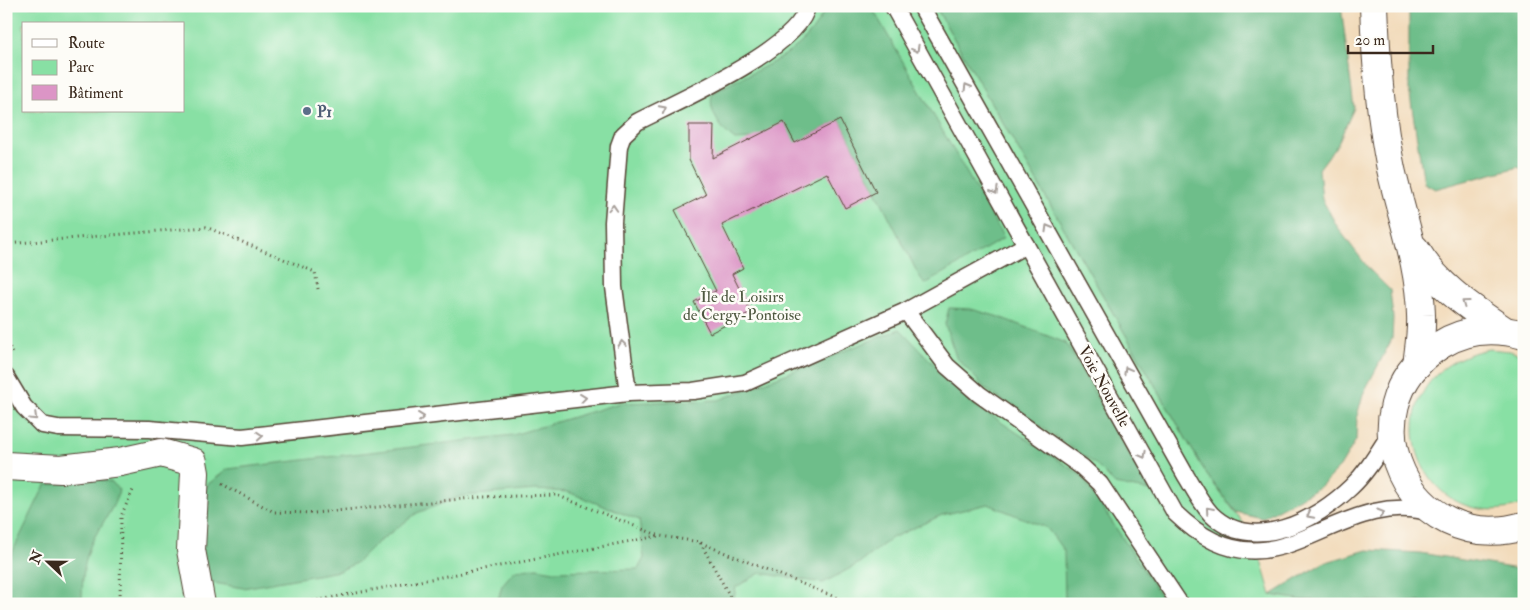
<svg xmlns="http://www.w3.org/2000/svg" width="1530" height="610" font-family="'IM FELL Double Pica',serif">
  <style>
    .green { fill: #88e0a4; stroke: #628561; fill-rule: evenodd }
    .forest { fill: #6ebe8a; stroke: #547454 }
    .building { fill: #dc95c6 }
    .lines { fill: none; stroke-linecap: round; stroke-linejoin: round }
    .lane-casing { stroke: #564536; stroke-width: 19 }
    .street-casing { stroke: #564536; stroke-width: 30 }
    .secondary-casing { stroke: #564536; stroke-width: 30 }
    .path { stroke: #564536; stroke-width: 3; stroke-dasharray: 1 4; stroke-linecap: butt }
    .lane { stroke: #fff; stroke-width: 16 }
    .street { stroke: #fff; stroke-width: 28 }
    .secondary { stroke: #fff; stroke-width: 28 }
    .oneway { stroke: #a79f9a }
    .service-dot { fill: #5c6f8a; stroke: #fdfcf7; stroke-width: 2 }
    .labels { text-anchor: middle; stroke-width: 5; stroke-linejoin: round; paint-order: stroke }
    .service-label { font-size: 16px; font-weight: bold; fill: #4e5e75; stroke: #fdfcf7; text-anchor: start }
    .park-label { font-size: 16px; fill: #4e5840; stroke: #fdfcf7 }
    .street-label { font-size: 16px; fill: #3b2a1e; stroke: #fdfcf7 }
  </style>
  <rect width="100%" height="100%" fill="#fdfcf7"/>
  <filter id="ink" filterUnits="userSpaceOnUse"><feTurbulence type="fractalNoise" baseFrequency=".02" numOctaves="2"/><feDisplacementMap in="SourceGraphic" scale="10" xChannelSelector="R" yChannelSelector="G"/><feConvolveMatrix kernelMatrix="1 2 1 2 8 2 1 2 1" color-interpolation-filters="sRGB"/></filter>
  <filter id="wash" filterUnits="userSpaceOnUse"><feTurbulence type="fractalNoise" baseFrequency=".0096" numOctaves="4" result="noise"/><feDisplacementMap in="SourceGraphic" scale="20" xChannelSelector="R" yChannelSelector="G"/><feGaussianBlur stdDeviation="1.12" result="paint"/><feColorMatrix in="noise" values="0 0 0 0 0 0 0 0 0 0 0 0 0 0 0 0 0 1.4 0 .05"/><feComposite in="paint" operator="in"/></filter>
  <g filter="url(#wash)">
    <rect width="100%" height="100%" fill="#f2dbbb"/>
    <g class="green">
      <path d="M6,6H935L1207,475L1254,537L1271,595L1302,600L1478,604H6ZM24,24H184V111H24Z"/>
      <path d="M1489,349L1510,351L1524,356V504C1413,543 1361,374 1489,349Z"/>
    </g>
    <g class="forest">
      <path d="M826,6H871L1004,238L925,284L918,274L840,120L809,136L797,148L751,139L735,140C722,131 706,109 713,93C755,68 807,57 826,6Z"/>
      <polygon points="935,6 1341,6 1354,108 1337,145 1319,169 1322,199 1338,228 1369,269 1390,290 1393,318 1392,339 1363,394 1357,416 1356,440 1340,467 1320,487 1262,518 1236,512 1207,475"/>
      <polygon points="1409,6 1524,6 1524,170 1518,167 1435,189 1424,183 1409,89"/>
      <polygon points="949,308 971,309 999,317 1066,343 1150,491 1115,484 1094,463 986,389 956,357 945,324"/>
      <polygon points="900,329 969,401 1081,475 1166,604 1065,604 1064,551 1047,528 988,504 942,515 892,538 858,564 823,583 760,573 736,587 733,604 497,604 502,585 514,571 537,568 554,571 638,569 644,558 639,520 568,492 536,490 462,496 417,513 373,546 356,563 339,571 243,588 214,583 204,573 198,513 207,485 228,469 513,435 620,403 719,400"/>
      <path d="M97,479L112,482L119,490C114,509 103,521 94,538C83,558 82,582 82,604H6V561L11,555L45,485Z"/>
      <polygon points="1367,550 1420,553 1524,570 1524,604 1302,600 1271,595 1323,563"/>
    </g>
    <g id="blocks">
      <polygon class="building" points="840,120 876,192 845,208 827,173 722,225 743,268 732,274 751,312 710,333 694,302 716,291 675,210 706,195 689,160 689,125 714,125 713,158 784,122 795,143"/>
    </g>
  </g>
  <g filter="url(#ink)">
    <use href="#blocks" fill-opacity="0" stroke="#564536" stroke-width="1"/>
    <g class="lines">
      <defs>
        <g id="lane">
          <path d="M893,6L1175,513C1275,610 1331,485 1432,513"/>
          <path d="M921,6L1186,476C1194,489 1201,503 1211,514C1252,555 1317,520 1351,487C1368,471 1379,451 1392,431"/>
          <polyline points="906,311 947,366 979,394 1082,467 1100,484 1180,604"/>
          <polyline points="6,377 24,407 42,425 58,428 149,429 242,437 628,393 693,391 745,383 906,311 1026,245"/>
          <path d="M628,393L614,287L613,222L619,146L623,135L637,122C674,103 801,48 807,6"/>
        </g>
        <polyline id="street" points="6,466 61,469 120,462 161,453 193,462 195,473 191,550 201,604"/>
        <g id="secondary">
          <path d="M1374,6C1376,61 1380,116 1391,169C1402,218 1420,265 1421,315C1422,332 1419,348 1417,365"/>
          <path d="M1415,249C1437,286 1470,307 1505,331"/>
          <path d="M1524,335C1495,327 1465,329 1440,345C1340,410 1409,559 1524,526"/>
        </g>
      </defs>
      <use href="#lane" class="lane-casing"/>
      <use href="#street" class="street-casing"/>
      <use href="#secondary" class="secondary-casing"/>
      <g class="path">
        <polyline points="6,244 206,227 315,272 318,289"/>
        <polyline points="6,338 13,356"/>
        <polyline points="222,484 274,512 314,513 483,497 556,495 660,536 700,542 734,604"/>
        <polyline points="701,543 852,604"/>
        <polyline points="120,604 121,516 134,488"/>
        <polyline points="298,604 658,536"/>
      </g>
      <use href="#lane" class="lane"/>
      <use href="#street" class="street"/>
      <use href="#secondary" class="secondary"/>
    </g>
    <defs><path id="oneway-chevron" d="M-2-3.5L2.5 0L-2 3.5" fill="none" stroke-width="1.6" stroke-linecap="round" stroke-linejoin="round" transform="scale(1.25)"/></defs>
    <g class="oneway">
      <use href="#oneway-chevron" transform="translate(916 49) rotate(61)"/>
      <use href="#oneway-chevron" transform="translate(967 87) rotate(-120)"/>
      <use href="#oneway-chevron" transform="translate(663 109) rotate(-27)"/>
      <use href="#oneway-chevron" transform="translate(995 191) rotate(61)"/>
      <use href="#oneway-chevron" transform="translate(613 208) rotate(-86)"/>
      <use href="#oneway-chevron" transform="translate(1048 228) rotate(-120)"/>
      <use href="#oneway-chevron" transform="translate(1465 303) rotate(-144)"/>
      <use href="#oneway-chevron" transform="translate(622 344) rotate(-97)"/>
      <use href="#oneway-chevron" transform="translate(1127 370) rotate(-119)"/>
      <use href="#oneway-chevron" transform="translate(583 398) rotate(-7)"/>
      <use href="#oneway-chevron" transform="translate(34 417) rotate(44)"/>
      <use href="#oneway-chevron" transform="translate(421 417) rotate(-7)"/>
      <use href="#oneway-chevron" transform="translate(260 436) rotate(-5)"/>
      <use href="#oneway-chevron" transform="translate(1143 455) rotate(61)"/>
      <use href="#oneway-chevron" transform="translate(1209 510) rotate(-131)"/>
      <use href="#oneway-chevron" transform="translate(1381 513) rotate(-17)"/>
      <use href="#oneway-chevron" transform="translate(1310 515) rotate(152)"/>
    </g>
  </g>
  <circle class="service-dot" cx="307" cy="111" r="5"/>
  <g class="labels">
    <g class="service-label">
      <text x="317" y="117">P1</text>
    </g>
    <g class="park-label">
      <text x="742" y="302">Île de Loisirs<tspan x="742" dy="18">de Cergy-Pontoise</tspan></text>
    </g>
    <g class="street-label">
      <text transform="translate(1105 386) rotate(61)" y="6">Voie Nouvelle</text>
    </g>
  </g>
  <rect width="1530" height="610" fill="none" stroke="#fdfcf7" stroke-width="25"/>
  <rect x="22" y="22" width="162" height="90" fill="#fdfcf7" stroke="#afa8a0"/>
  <rect x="32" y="39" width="25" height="8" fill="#ffffff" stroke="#afa8a0"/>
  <text x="68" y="48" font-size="15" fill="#3b2a1e">Route</text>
  <rect x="32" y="60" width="25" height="15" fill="#88e0a4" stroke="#afa8a0"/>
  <text x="68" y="72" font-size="15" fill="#3b2a1e">Parc</text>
  <rect x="32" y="85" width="25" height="15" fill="#dc95c6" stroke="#afa8a0"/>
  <text x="68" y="98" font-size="15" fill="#3b2a1e">Bâtiment</text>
  <g transform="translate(48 562) rotate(292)" stroke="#fdfcf7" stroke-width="4" paint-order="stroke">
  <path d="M0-4L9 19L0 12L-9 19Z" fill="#3b2a1e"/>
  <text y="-8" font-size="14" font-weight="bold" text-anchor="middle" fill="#3b2a1e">N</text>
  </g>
  <path d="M1348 45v8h85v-8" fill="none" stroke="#3b2a1e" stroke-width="2.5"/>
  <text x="1355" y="45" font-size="15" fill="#3b2a1e" stroke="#fdfcf7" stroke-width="4" paint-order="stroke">20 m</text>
</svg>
